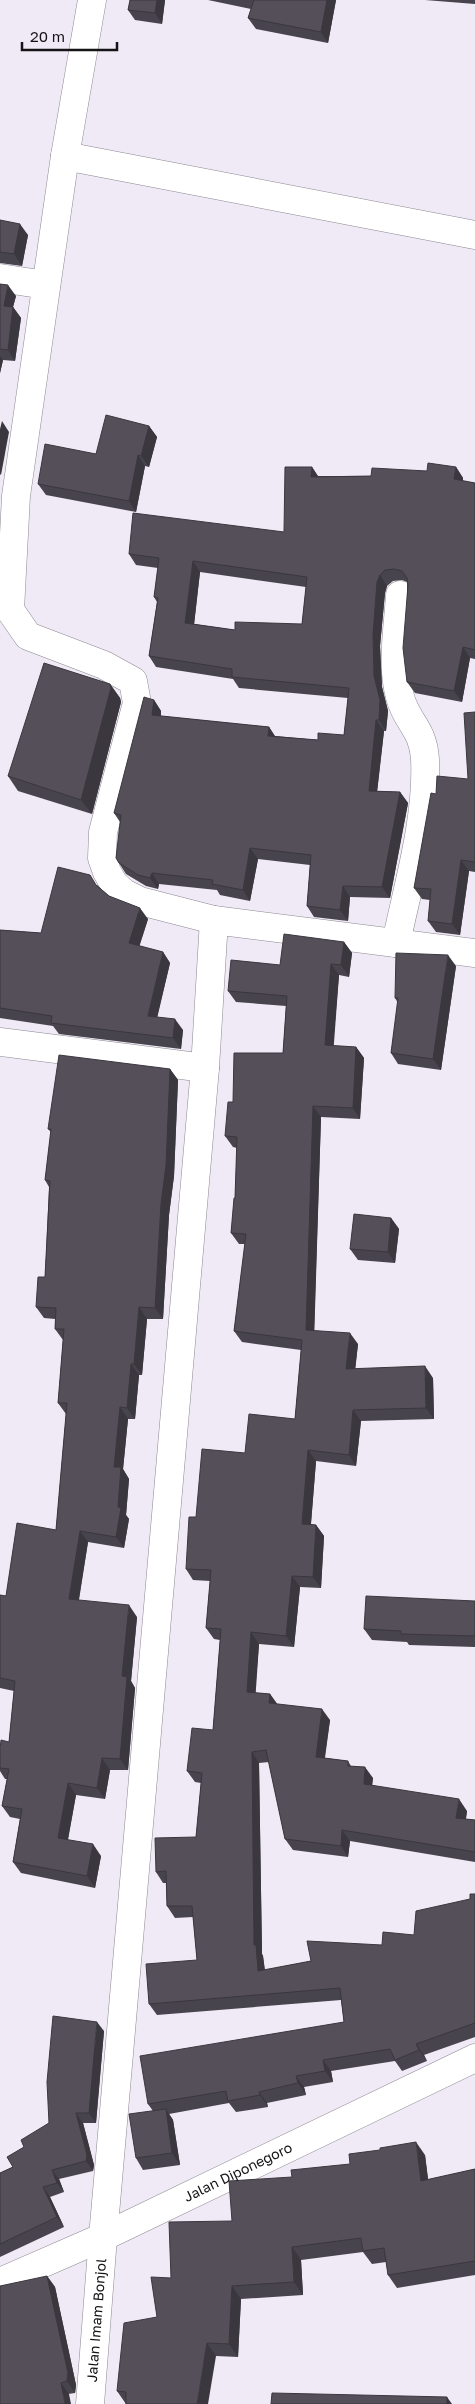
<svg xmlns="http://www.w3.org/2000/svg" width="475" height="2404" font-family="'Golos Text',sans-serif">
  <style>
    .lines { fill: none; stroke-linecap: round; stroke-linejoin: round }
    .street-casing { stroke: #8d8892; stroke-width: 29 }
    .secondary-casing { stroke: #8d8892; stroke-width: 29 }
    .street { stroke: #fff; stroke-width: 28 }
    .secondary { stroke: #fff; stroke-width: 28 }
    .wall { fill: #48444d; fill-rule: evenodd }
    .shaded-wall { fill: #3b373e }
    .building { fill: #544f59; stroke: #3b373e; fill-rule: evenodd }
    .labels { text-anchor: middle; stroke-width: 5; stroke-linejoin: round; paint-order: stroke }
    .street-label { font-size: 14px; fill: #141316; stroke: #efeaf5 }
  </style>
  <rect width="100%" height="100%" fill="#efeaf5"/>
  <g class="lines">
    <defs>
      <g id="street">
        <polyline points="92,0 65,156 16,496 10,610 28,636 104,665 133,681 137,703 103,832 102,858 107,872 114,884 124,893 140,901 214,920"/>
        <polyline points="65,156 475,235"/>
        <polyline points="0,278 46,285"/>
        <path d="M396,943C408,885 428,819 425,759C423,728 407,723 400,697C391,665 398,628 400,595"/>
        <polyline points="0,1042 205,1068"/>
        <polyline points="103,2237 205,1068 214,920 475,953"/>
      </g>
      <g id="secondary">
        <path id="s1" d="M0,2282L103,2237L475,2058"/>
        <path id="s2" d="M90,2404L103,2237"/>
      </g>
    </defs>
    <use href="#street" class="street-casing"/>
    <use href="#secondary" class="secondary-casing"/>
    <use href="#street" class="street"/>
    <use href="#secondary" class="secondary"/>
  </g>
  <g class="wall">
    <polygon points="130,0 165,0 162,24 135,20 128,10"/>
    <polygon points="208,0 336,0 328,43 256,29 248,18 251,9"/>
    <polygon points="425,0 475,0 475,4"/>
    <polygon points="0,220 28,235 22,266 0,263"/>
    <polygon points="0,284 16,296 13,307 21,318 15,361 3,360 0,373"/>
    <polygon points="149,426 157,437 149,467 145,466 136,512 46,495 38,484 96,454"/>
    <path d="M312,467L318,476H371L427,471L456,467L463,478V481L475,483V659L470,658L462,702L415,693L407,682V582L402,580L393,581L387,586L385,593L380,646L382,687L388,711L386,731H384L377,791L400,792L408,803L390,898L350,897L348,921L314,917L307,906L310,865L258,859L250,901L220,895L217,890L159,884L158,889L146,886L126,874L119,863L120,822L114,813L154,700L161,711V716L269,727L275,736L318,740L344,735L348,698L239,688L233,679L156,667L149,656L157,602L154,597L158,568L136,565L129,554L284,532ZM200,572L306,587L302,624L235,630L194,624Z"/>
    <polygon points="110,684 120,698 121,702 92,814 18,791 8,776"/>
    <polygon points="475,712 475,872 469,871 460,935 436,932 428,921 430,900 422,899 414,888 436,794 468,779"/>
    <polygon points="97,885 109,896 148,919 139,946 163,952 170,963 157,1017 183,1030 181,1049 59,1034 53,1026 0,1018 0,930 41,933"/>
    <polygon points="344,942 352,953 349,977 339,975 333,1046 356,1047 364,1058 360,1119 321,1117 314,1331 358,1344 355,1369 433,1378 434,1419 361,1421 356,1466 316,1461 311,1524 316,1525 324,1536 321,1588 300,1587 294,1647 259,1644 255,1693 270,1694 277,1704 330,1720 325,1758 348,1761 351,1766 373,1778 372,1785 467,1811 466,1819 475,1820 475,1862 350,1841 348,1857 293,1850 285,1839 269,1762 259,1763 262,1954 263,1956 265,1970 311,1961 382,1945 414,1935 470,1899 475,1894 475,2037 424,2055 427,2061 402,2071 395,2061 331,2071 333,2082 304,2087 306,2095 267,2103 268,2107 236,2112 229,2103 169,2114 173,2120 180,2165 143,2170 136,2158 153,2111 148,2104 344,2022 341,2000 157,2015 149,2004 197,1960 193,1917 175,1918 167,1906 166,1883 163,1883 156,1872 196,1837 201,1783 195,1782 187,1771 213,1730 220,1640 214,1639 206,1628 210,1581 193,1580 186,1569 196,1517 245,1453 295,1419 301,1350 242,1342 234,1331 245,1244 239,1244 231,1233 235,1198 237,1148 233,1147 225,1136 233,1102 283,1053 286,1006 236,1002 228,991 280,965"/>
    <polygon points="456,966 441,1070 398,1064 391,1053 398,1003 395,998"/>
    <polygon points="170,1069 178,1080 174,1176 169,1215 163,1319 147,1319 142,1375 139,1375 135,1419 128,1419 123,1469 129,1479 126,1515 129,1519 124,1548 88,1542 79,1600 137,1617 131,1681 135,1688 128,1770 110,1770 105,1799 76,1795 68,1840 101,1856 95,1888 21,1873 13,1862 20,1819 10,1817 2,1806 7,1779 5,1779 0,1771 0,1749 9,1742 14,1691 0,1688 0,1595 6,1596 56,1530 66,1414 58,1403 63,1340 55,1329 55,1319 44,1318 36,1307 45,1277 49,1187 45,1180 51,1132 48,1129"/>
    <polygon points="391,1218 399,1229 395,1263 358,1260 350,1249"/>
    <polygon points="475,1601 475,1647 409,1645 407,1642 372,1640 364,1629"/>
    <polygon points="104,2031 96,2123 83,2123 94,2165 93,2171 59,2179 64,2192 50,2197 64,2227 0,2257 0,2173 13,2167 24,2147 49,2123"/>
    <polygon points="425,2155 428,2180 475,2169 475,2275 397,2288 388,2275 386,2262 372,2264 363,2252 301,2260 303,2295 241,2299 238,2357 216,2356 126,2404 117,2391 157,2317 171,2278 232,2221 292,2177"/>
    <polygon points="47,2276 55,2287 76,2385 75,2393 0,2404"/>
  </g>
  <g class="shaded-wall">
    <polygon points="157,0 165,0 162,24 155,13"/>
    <polygon points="327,0 336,0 328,43 321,32"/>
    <polygon points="20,224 28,235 22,266 14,254"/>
    <polygon points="8,285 16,296 13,307 21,318 15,361 8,350 4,306"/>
    <polygon points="0,356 3,360 0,373"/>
    <polygon points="2,421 9,432 1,475 0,474 0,429"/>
    <polygon points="149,426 157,437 149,467 141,456"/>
    <polygon points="138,455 145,466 136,512 129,501"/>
    <polygon points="312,467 319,478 311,477"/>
    <polygon points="456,467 463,478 462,490 454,479"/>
    <polygon points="193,561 200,572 193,634 185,623"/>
    <polygon points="380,575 387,586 385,593 380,646 382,687 388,711 386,731 379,720 374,676 373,635 377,582"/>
    <polygon points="463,647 470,658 462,702 454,691"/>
    <polygon points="110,684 120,698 121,702 92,814 81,800"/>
    <polygon points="154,700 161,711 160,726 152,715"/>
    <polygon points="376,720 384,731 376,802 369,791"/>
    <polygon points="269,727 276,738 268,736"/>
    <polygon points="400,792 408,803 390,898 382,887"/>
    <polygon points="250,848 258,859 250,901 243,890"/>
    <polygon points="461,860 469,871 460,935 452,924"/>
    <polygon points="152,873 159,884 158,889 150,878"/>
    <polygon points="343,886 350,897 348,921 340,910"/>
    <polygon points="140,908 148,919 137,954 129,943"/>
    <polygon points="344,942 352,953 349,977 341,965"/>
    <polygon points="163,952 170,963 155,1027 148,1016"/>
    <polygon points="448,955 456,966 441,1070 433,1059"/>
    <polygon points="331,964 339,975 333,1056 325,1045"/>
    <polygon points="175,1019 183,1030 181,1049 173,1038"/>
    <polygon points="356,1047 364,1058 360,1119 353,1108"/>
    <polygon points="170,1069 178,1080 174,1176 169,1215 163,1319 155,1308"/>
    <polygon points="313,1106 321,1117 314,1341 306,1330"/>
    <polygon points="391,1218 399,1229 395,1263 388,1252"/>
    <polygon points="139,1307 147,1319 142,1375 134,1364"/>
    <polygon points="350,1333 358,1344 354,1381 346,1369"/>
    <polygon points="131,1364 139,1375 135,1419 127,1408"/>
    <polygon points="425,1366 433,1378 434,1419 426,1408"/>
    <polygon points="120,1407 128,1419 123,1469 129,1479 126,1515 129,1519 124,1548 116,1537 118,1507 114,1467"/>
    <polygon points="353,1410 361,1421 356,1466 349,1455"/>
    <polygon points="308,1450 316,1461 310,1535 302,1524"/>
    <polygon points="316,1525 324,1536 321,1588 313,1577"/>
    <polygon points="80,1531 88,1542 77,1610 69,1599"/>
    <polygon points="292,1576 300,1587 294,1647 286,1636"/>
    <polygon points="129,1605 137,1617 131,1681 135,1688 128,1770 120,1759 122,1676"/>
    <polygon points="251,1632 259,1644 255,1703 247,1692"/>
    <polygon points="270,1694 278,1705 269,1703"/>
    <polygon points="322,1709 330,1720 323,1768 316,1757"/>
    <polygon points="252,1752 259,1763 262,1954 263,1956 266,1982 258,1971 254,1945"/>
    <polygon points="102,1758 110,1770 105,1799 97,1788"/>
    <polygon points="365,1767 373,1778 371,1795 364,1784"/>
    <polygon points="68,1783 76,1795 66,1849 58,1838"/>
    <polygon points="459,1799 467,1811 464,1829 456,1818"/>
    <polygon points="342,1830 350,1841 348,1857 341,1846"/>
    <polygon points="93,1844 101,1856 95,1888 87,1876"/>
    <polygon points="97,2022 104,2031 96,2123 89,2113"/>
    <polygon points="416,2044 424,2055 427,2061 419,2050"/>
    <polygon points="323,2060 331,2071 333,2082 325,2071"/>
    <polygon points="296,2076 304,2087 306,2095 298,2083"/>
    <polygon points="259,2092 267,2103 268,2107 260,2095"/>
    <polygon points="166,2109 173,2120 180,2165 172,2153"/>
    <polygon points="76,2113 83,2123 94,2165 93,2171 86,2161"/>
    <polygon points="416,2142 425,2155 430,2194 421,2181"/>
    <polygon points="52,2170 59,2179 64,2192 57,2183"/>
    <polygon points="43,2187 50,2197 64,2227 57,2217"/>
    <polygon points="292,2247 301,2260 303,2295 294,2282"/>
    <polygon points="47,2276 55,2287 76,2385 75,2393 67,2381"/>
    <polygon points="232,2286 241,2299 238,2357 229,2344"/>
    <polygon points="207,2343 216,2356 208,2404 197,2404"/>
    <polygon points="61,2383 69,2394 71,2404 65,2404"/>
    <polygon points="447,2397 452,2404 447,2404"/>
  </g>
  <g class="building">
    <polygon points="130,0 157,0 155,13 128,10"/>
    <polygon points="254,0 327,0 321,32 248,18"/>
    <polygon points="0,220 20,224 14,254 0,252"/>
    <polygon points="0,284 8,285 4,306 13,307 8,350 0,349"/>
    <polygon points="106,415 149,426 141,456 138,455 129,501 38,484 45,444 96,454"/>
    <path d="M428,463L456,467L454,479L475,483V650L463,647L454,691L407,682L403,648L408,585L407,578L402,571L394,569L385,570L380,575L377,582L373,635L374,676L380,700L379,720H376L369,791L400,792L382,887L343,886L340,910L307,906L311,855L250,848L243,890L212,884L213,880L152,873L150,878L138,875L119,863L116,858L121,815L114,813L144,697L154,700L152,715L269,727L268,736L318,740V733L344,735L349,688L232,677V669L149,656L158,598L154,597L159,558L129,554L133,513L284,532L285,467H312L311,477L371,476L372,468L427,471ZM193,561L307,577L302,624L235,622V630L185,623Z"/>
    <polygon points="44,663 110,684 111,688 81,800 8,776"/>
    <polygon points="475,712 475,862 461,860 452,924 428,921 431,889 414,888 431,793 436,794 437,776 468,779 464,713"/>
    <polygon points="58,867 90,875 96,885 109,896 140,908 129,943 163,952 148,1016 175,1019 173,1038 51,1023 52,1016 0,1008 0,930 41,933"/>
    <polygon points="284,934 344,942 341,965 331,964 325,1045 356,1047 353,1108 313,1106 306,1330 350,1333 346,1369 425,1366 426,1408 353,1410 349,1455 308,1450 302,1524 316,1525 313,1577 292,1576 286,1636 251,1632 247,1692 270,1694 269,1703 322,1709 316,1757 348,1761 348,1766 365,1767 364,1784 459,1799 456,1818 475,1820 475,1852 342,1830 341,1846 285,1839 266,1750 252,1752 254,1945 256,1945 258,1971 311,1961 307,1941 382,1945 383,1932 414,1935 416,1911 470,1899 470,1894 475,1894 475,2023 416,2044 419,2050 395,2060 390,2049 323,2060 325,2071 296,2076 298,2083 259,2092 260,2095 228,2101 226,2091 148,2104 140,2056 344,2022 340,1988 149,2004 146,1964 197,1960 192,1906 167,1906 166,1871 156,1872 155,1838 196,1837 202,1773 187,1771 192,1728 213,1730 221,1629 206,1628 211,1570 186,1569 189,1517 196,1517 202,1449 245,1453 249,1414 295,1419 302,1340 234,1331 246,1234 231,1233 234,1198 235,1198 237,1137 225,1136 228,1102 233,1102 234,1053 283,1053 287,996 228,991 231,960 280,965"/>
    <polygon points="396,953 448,955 433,1059 391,1053 398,998 395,998"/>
    <polygon points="59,1055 170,1069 166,1165 161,1204 155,1308 139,1307 134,1364 131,1364 127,1408 120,1407 114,1467 121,1467 118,1507 121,1508 116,1537 80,1531 69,1599 129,1605 122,1676 127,1677 120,1759 102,1758 97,1788 68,1783 58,1838 93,1844 87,1876 13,1862 22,1809 2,1806 9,1769 0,1768 0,1749 1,1740 9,1742 15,1681 0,1678 0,1595 6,1596 17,1523 56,1530 67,1403 58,1403 64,1329 55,1329 56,1308 36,1307 38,1277 45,1277 50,1181 45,1180 51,1129 48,1129"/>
    <polygon points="354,1214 391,1218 388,1252 350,1249"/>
    <polygon points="366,1596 475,1601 475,1636 401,1634 401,1631 364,1629"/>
    <polygon points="53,2016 97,2022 89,2113 76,2113 87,2155 86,2161 52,2170 57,2183 43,2187 57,2217 0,2244 0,2173 13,2167 7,2157 24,2147 21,2140 49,2123 47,2082"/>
    <polygon points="166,2109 172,2153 136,2158 129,2114"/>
    <polygon points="416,2142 421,2181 475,2169 475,2261 388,2275 384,2248 363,2251 361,2238 292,2247 294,2282 232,2286 229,2344 207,2343 197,2404 126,2404 126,2392 117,2391 124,2323 157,2317 151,2277 171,2278 169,2222 232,2221 229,2181 292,2177 291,2170 350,2164 349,2154 380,2150 380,2148"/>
    <polygon points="47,2276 68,2373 67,2381 61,2383 65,2404 0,2404 0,2286"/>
    <polygon points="272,2393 447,2397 447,2404 271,2404"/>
  </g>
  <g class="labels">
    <g class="street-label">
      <text dy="5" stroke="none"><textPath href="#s1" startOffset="262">Jalan Diponegoro</textPath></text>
      <text dy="5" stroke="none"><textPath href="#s2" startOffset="84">Jalan Imam Bonjol</textPath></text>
    </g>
  </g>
  <path d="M22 42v8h95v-8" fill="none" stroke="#141316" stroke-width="2.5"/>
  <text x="30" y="42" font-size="15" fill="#141316" stroke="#efeaf5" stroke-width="4" paint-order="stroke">20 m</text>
</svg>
